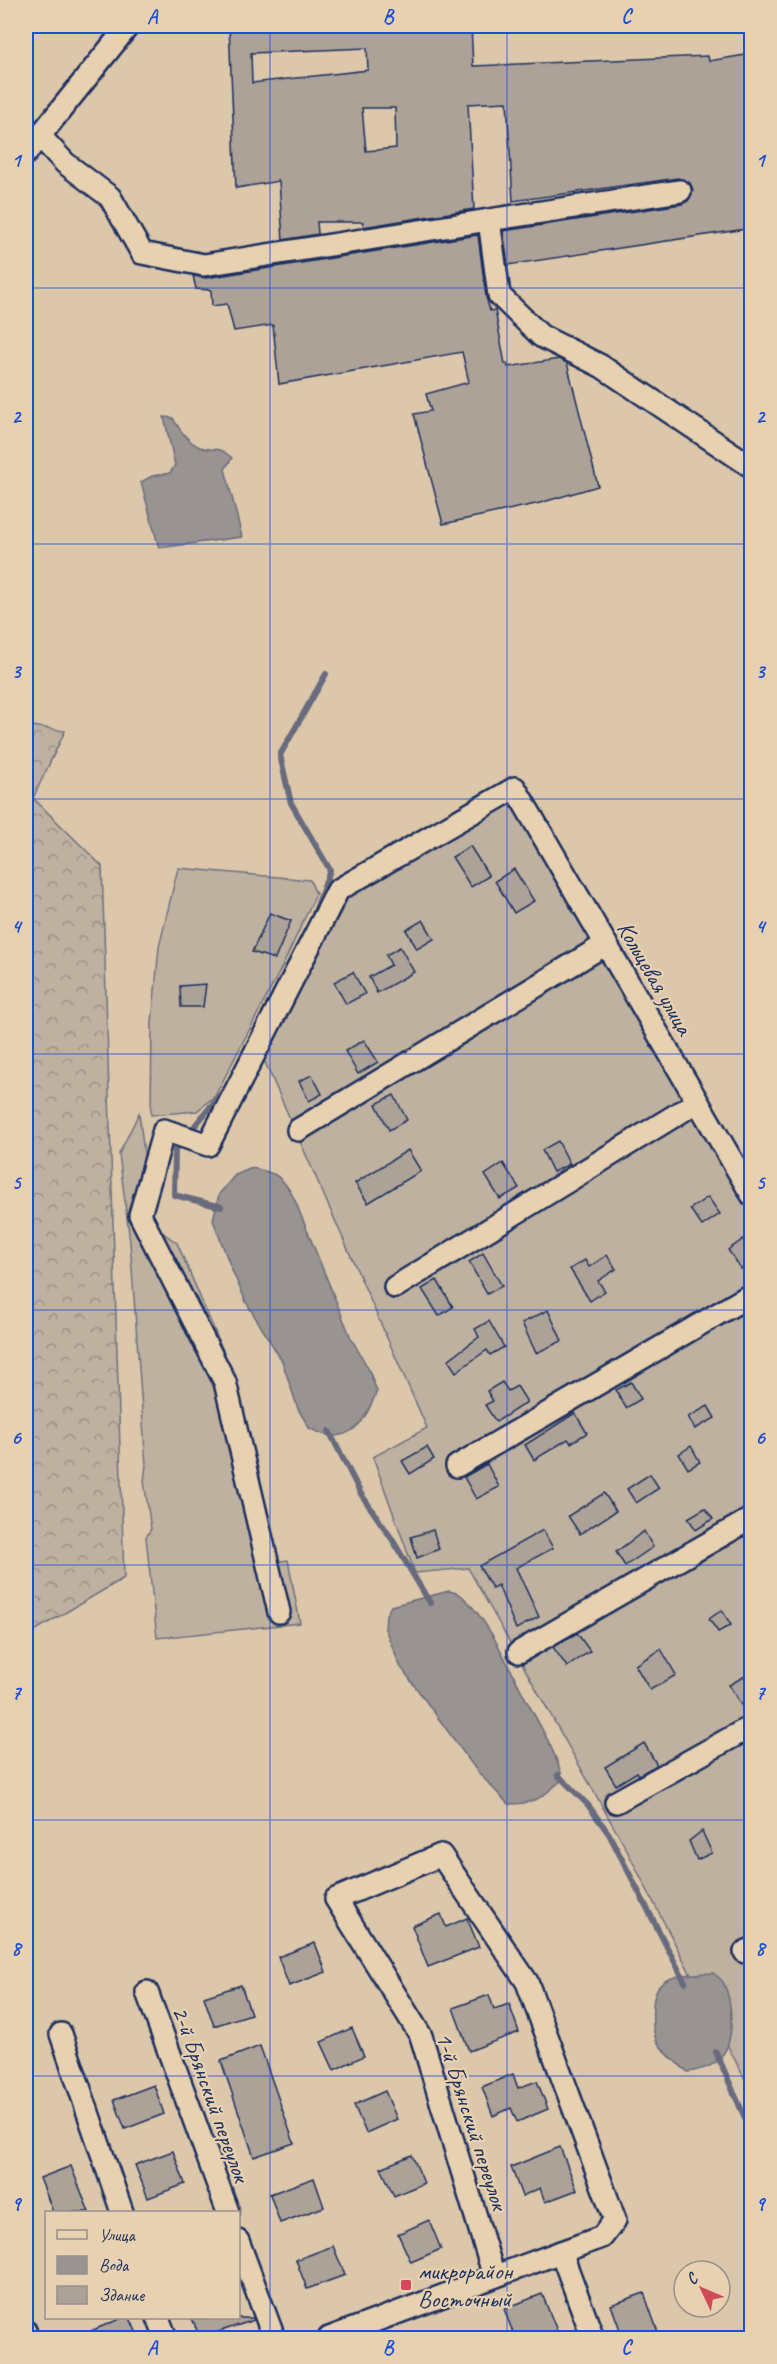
<svg xmlns="http://www.w3.org/2000/svg" width="777" height="2364" font-family="Caveat,sans-serif">
  <style>
    .forest { fill: url(#forest-crowns); stroke: #6d707f; stroke-width: 1.5 }
    .garden { fill: #bfb1a0; stroke: #6d707f; stroke-width: 1.5 }
    .water { fill: #999391; stroke: #676b7d; stroke-width: 1.5 }
    .lines { fill: none; stroke-linecap: round; stroke-linejoin: round }
    .stream { stroke: #676b7d; stroke-width: 6 }
    .building { fill: #aca298; stroke: #1b2f5e; stroke-width: 1.5; fill-rule: evenodd }
    .minor-casing { stroke: #1b2f5e; stroke-width: 26 }
    .minor { stroke: #e8d1b0; stroke-width: 21 }
    .grid { fill: none; stroke: #1d4ed8; stroke-width: 1.5; stroke-opacity: 0.55 }
    .poi-dot { fill: #d1495b; stroke: #e8d1b0; stroke-width: 2 }
    .labels { text-anchor: middle; stroke-width: 4.5; stroke-linejoin: round; paint-order: stroke }
    .street-label { font-size: 24px; fill: #1b2f5e; stroke: #e8d1b0 }
    .poi-label { font-size: 24px; fill: #1b2f5e; stroke: #e8d1b0; text-anchor: start }
    .neatline { fill: none; stroke: #1d4ed8; stroke-width: 2 }
    .grid-label { font-size: 20px; text-anchor: middle; font-weight: bold; fill: #1d4ed8 }
  </style>
  <defs>
    <pattern id="forest-crowns" width="20" height="18" patternUnits="userSpaceOnUse" patternTransform="scale(1.5)"><rect width="20" height="18" fill="#bfb1a0"/><path d="M2 6a3 3 0 1 1 6 0M12 15a3 3 0 1 1 6 0" fill="none" stroke="#9a9086"/></pattern>
  </defs>
  <rect width="100%" height="100%" fill="#dcc7ab"/>
  <filter id="ink" filterUnits="userSpaceOnUse"><feTurbulence type="fractalNoise" baseFrequency=".0167" numOctaves="2"/><feDisplacementMap in="SourceGraphic" scale="12" xChannelSelector="R" yChannelSelector="G"/><feConvolveMatrix kernelMatrix="1 2 1 2 8 2 1 2 1" color-interpolation-filters="sRGB"/></filter>
  <g filter="url(#ink)">
    <polygon class="forest" points="26,725 65,731 33,798 102,866 124,1578 26,1636"/>
    <g class="garden">
      <polygon points="512,801 751,1212 751,2091 624,1845 468,1568 415,1573 373,1457 427,1428 264,1060 350,894"/>
      <polygon points="178,868 310,880 316,894 282,967 215,1096 197,1111 151,1115 152,1023 159,947"/>
      <polygon points="139,1113 154,1233 162,1232 177,1243 234,1376 266,1563 288,1560 300,1623 157,1638 146,1537 151,1529 144,1481 146,1465 130,1242 119,1154"/>
    </g>
    <g class="water">
      <path d="M164,417L173,418C179,429 188,442 200,447C216,453 215,443 232,458L225,469L242,537L159,548L141,482L152,476L170,473L175,465Z"/>
      <path d="M252,1168C277,1173 282,1176 294,1198L351,1338L368,1368L377,1391C368,1413 359,1436 332,1436C325,1436 315,1431 309,1428L298,1409L282,1361L246,1302L231,1268L213,1220L219,1194L235,1175Z"/>
      <path d="M449,1591C454,1592 458,1593 462,1596C491,1622 509,1669 528,1703C542,1729 555,1751 563,1779C544,1796 535,1805 508,1804L477,1771L400,1666L385,1629L386,1615L391,1606Z"/>
      <path d="M713,1973C717,1976 721,1979 723,1982C733,2002 735,2039 722,2056C713,2067 701,2070 688,2072C678,2064 666,2055 658,2043C651,2033 650,1995 660,1985C672,1973 698,1974 713,1973Z"/>
    </g>
    <g class="lines">
      <g class="stream">
        <polyline points="314,914 330,870 291,803 280,755 326,674"/>
        <polyline points="221,1207 174,1195 175,1150 225,1089"/>
        <polyline points="329,1431 361,1494 392,1539 430,1603"/>
        <polyline points="558,1775 588,1805 609,1834 685,1982"/>
        <polyline points="716,2052 752,2134"/>
      </g>
    </g>
    <g class="building">
      <path d="M229,26H471L473,66L708,56L709,61L752,54V228L508,265L503,231L682,204L688,201L693,190L690,183L678,178L513,201L507,102L468,104L474,209L363,227V222H317L318,234L283,240L279,181L236,188ZM367,48L368,70L252,83L251,53ZM362,108H395L396,148L366,151Z"/>
      <polygon points="478,235 486,297 490,311 495,310 505,364 507,363 508,367 559,359 567,363 598,486 540,503 443,524 414,414 431,411 426,394 469,382 462,352 279,384 273,325 234,331 227,304 212,306 211,290 196,289 193,276 206,278"/>
      <polygon points="470,846 489,876 471,887 452,857"/>
      <polygon points="514,869 534,901 514,913 495,881"/>
      <polygon points="270,913 291,921 275,959 252,952"/>
      <polygon points="423,920 434,939 417,949 406,930"/>
      <polygon points="400,947 414,972 377,993 369,977 391,965 386,955"/>
      <polygon points="353,972 365,994 346,1004 334,982"/>
      <polygon points="206,984 203,1007 181,1007 180,986"/>
      <polygon points="364,1040 378,1062 358,1074 345,1051"/>
      <polygon points="312,1075 322,1094 309,1101 299,1081"/>
      <polygon points="394,1095 407,1120 389,1130 376,1104"/>
      <polygon points="558,1141 570,1164 553,1172 542,1150"/>
      <polygon points="408,1150 421,1171 368,1203 355,1183"/>
      <polygon points="503,1163 519,1188 500,1199 485,1175"/>
      <polygon points="708,1197 720,1214 702,1226 690,1209"/>
      <polygon points="745,1238 752,1248 752,1262 741,1269 728,1250"/>
      <polygon points="483,1253 502,1286 487,1294 469,1262"/>
      <polygon points="607,1255 616,1269 598,1281 605,1291 590,1301 570,1269 585,1260 589,1267"/>
      <polygon points="437,1280 453,1307 439,1316 422,1289"/>
      <polygon points="548,1310 562,1341 536,1353 522,1323"/>
      <polygon points="489,1321 504,1347 490,1355 487,1350 456,1372 448,1360 479,1337 475,1329"/>
      <polygon points="502,1382 508,1391 517,1386 527,1402 496,1422 485,1405 493,1401 487,1391"/>
      <polygon points="631,1382 641,1399 626,1408 616,1390"/>
      <polygon points="708,1406 715,1418 695,1429 688,1417"/>
      <polygon points="575,1413 587,1433 571,1443 568,1439 534,1460 525,1445"/>
      <polygon points="691,1446 700,1462 688,1469 679,1454"/>
      <polygon points="427,1447 434,1459 410,1474 402,1461"/>
      <polygon points="487,1464 499,1487 476,1499 464,1477"/>
      <polygon points="650,1474 659,1488 636,1503 627,1489"/>
      <polygon points="604,1493 616,1511 580,1534 568,1516"/>
      <polygon points="705,1508 713,1519 696,1530 688,1518"/>
      <polygon points="433,1530 439,1549 417,1558 411,1537"/>
      <polygon points="543,1530 553,1548 516,1568 539,1617 516,1629 498,1585 492,1588 479,1566"/>
      <polygon points="644,1531 653,1547 625,1566 616,1552"/>
      <polygon points="722,1610 731,1625 718,1632 709,1619"/>
      <polygon points="577,1633 590,1651 567,1667 553,1647"/>
      <polygon points="661,1649 676,1675 650,1690 635,1665"/>
      <polygon points="752,1672 752,1713 747,1715 729,1685"/>
      <polygon points="644,1743 657,1765 639,1775 637,1772 616,1785 605,1767"/>
      <polygon points="702,1831 712,1853 697,1860 689,1841"/>
      <polygon points="441,1914 446,1927 467,1918 479,1947 428,1967 412,1926"/>
      <polygon points="315,1943 326,1972 289,1986 278,1957"/>
      <polygon points="241,1985 251,2014 214,2026 204,1997"/>
      <polygon points="489,1995 494,2009 509,2004 519,2032 469,2051 453,2008"/>
      <polygon points="352,2028 364,2056 334,2070 321,2042"/>
      <polygon points="260,2046 294,2143 254,2157 221,2061"/>
      <polygon points="513,2074 518,2088 537,2081 548,2109 517,2122 511,2108 493,2116 482,2087"/>
      <polygon points="154,2085 164,2114 125,2129 114,2100"/>
      <polygon points="385,2091 397,2119 366,2133 354,2105"/>
      <polygon points="560,2147 577,2190 545,2202 540,2188 522,2196 511,2167"/>
      <polygon points="173,2151 185,2184 148,2198 135,2165"/>
      <polygon points="412,2155 424,2183 394,2196 381,2168"/>
      <polygon points="71,2166 89,2212 53,2212 40,2178"/>
      <polygon points="314,2178 324,2207 280,2223 270,2194"/>
      <polygon points="429,2220 441,2249 411,2262 398,2234"/>
      <polygon points="333,2246 345,2275 307,2289 296,2260"/>
      <polygon points="644,2293 660,2338 623,2338 611,2305"/>
      <polygon points="542,2294 560,2338 515,2338 504,2309"/>
      <polygon points="122,2318 130,2318 139,2338 74,2338"/>
      <polygon points="192,2318 253,2318 254,2320 200,2338"/>
    </g>
    <g class="lines">
      <defs>
        <g id="minor">
          <polyline points="39,135 65,163 110,197 142,253 204,265 489,220"/>
          <polyline points="26,153 128,26"/>
          <polyline points="680,191 489,220 499,295 541,336 601,366 752,467"/>
          <polyline points="298,1130 606,944"/>
          <polyline points="395,1287 697,1102"/>
          <polyline points="457,1466 752,1294"/>
          <polyline points="279,1612 225,1382 140,1215 164,1130 208,1145 338,890 515,788 752,1195"/>
          <polyline points="519,1652 752,1518"/>
          <polyline points="616,1802 752,1726"/>
          <polyline points="745,1952 752,1949"/>
          <polyline points="147,1992 228,2212"/>
          <polyline points="61,2034 122,2212"/>
          <polyline points="238,2241 274,2338"/>
          <polyline points="494,2276 421,2036 336,1899 441,1855 527,1982 615,2220 602,2237 561,2252"/>
          <polyline points="158,2318 166,2338"/>
          <polyline points="26,2332 28,2338"/>
          <polyline points="329,2338 561,2252 593,2338"/>
        </g>
      </defs>
      <use href="#minor" class="minor-casing"/>
      <use href="#minor" class="minor"/>
    </g>
  </g>
  <path class="grid" d="M270,26V2338M507,26V2338M26,288H752M26,544H752M26,799H752M26,1054H752M26,1310H752M26,1565H752M26,1820H752M26,2076H752"/>
  <rect class="poi-dot" x="400" y="2279" width="12" height="12" rx="3"/>
  <g class="labels">
    <g class="street-label">
      <text transform="translate(655 978) rotate(60)" y="8">Кольцевая улица</text>
      <text transform="translate(211 2094) rotate(70)" y="8">2-й Брянский переулок</text>
      <text transform="translate(472 2121) rotate(72)" y="8">1-й Брянский переулок</text>
    </g>
    <g class="poi-label">
      <text x="418" y="2279">микрорайон<tspan x="418" dy="28">Восточный</tspan></text>
    </g>
  </g>
  <rect width="777" height="2364" fill="none" stroke="#e8d1b0" stroke-width="66"/>
  <rect x="45" y="2211" width="195" height="108" fill="#e8d1b0" stroke="#96908f" stroke-width="1.5"/>
  <rect x="57" y="2230" width="30" height="9" fill="#e8d1b0" stroke="#96908f" stroke-width="1.5"/>
  <text x="99" y="2241" font-size="18" fill="#1b2f5e">Улица</text>
  <rect x="57" y="2256" width="30" height="18" fill="#999391" stroke="#96908f" stroke-width="1.5"/>
  <text x="99" y="2271" font-size="18" fill="#1b2f5e">Вода</text>
  <rect x="57" y="2286" width="30" height="18" fill="#aca298" stroke="#96908f" stroke-width="1.5"/>
  <text x="99" y="2301" font-size="18" fill="#1b2f5e">Здание</text>
  <g transform="translate(702 2289) rotate(314)"><circle r="28" fill="#e8d1b0" stroke="#96908f" stroke-width="1.5"/>
  <path d="M0-4.5L10 22L0 15L-10 22Z" fill="#d1495b"/>
  <text y="-9" font-size="16" font-weight="bold" text-anchor="middle" fill="#1b2f5e">С</text>
  </g>
  <rect x="33" y="33" width="711" height="2298" class="neatline"/>
  <g class="grid-label">
    <text x="152" y="23">A</text>
    <text x="388" y="23">B</text>
    <text x="626" y="23">C</text>
    <text x="16" y="167">1</text>
    <text x="760" y="167">1</text>
    <text x="16" y="423">2</text>
    <text x="760" y="423">2</text>
    <text x="16" y="678">3</text>
    <text x="760" y="678">3</text>
    <text x="16" y="933">4</text>
    <text x="760" y="933">4</text>
    <text x="16" y="1189">5</text>
    <text x="760" y="1189">5</text>
    <text x="16" y="1444">6</text>
    <text x="760" y="1444">6</text>
    <text x="16" y="1699">7</text>
    <text x="760" y="1699">7</text>
    <text x="16" y="1955">8</text>
    <text x="760" y="1955">8</text>
    <text x="16" y="2210">9</text>
    <text x="760" y="2210">9</text>
    <text x="152" y="2354">A</text>
    <text x="388" y="2354">B</text>
    <text x="626" y="2354">C</text>
  </g>
</svg>
